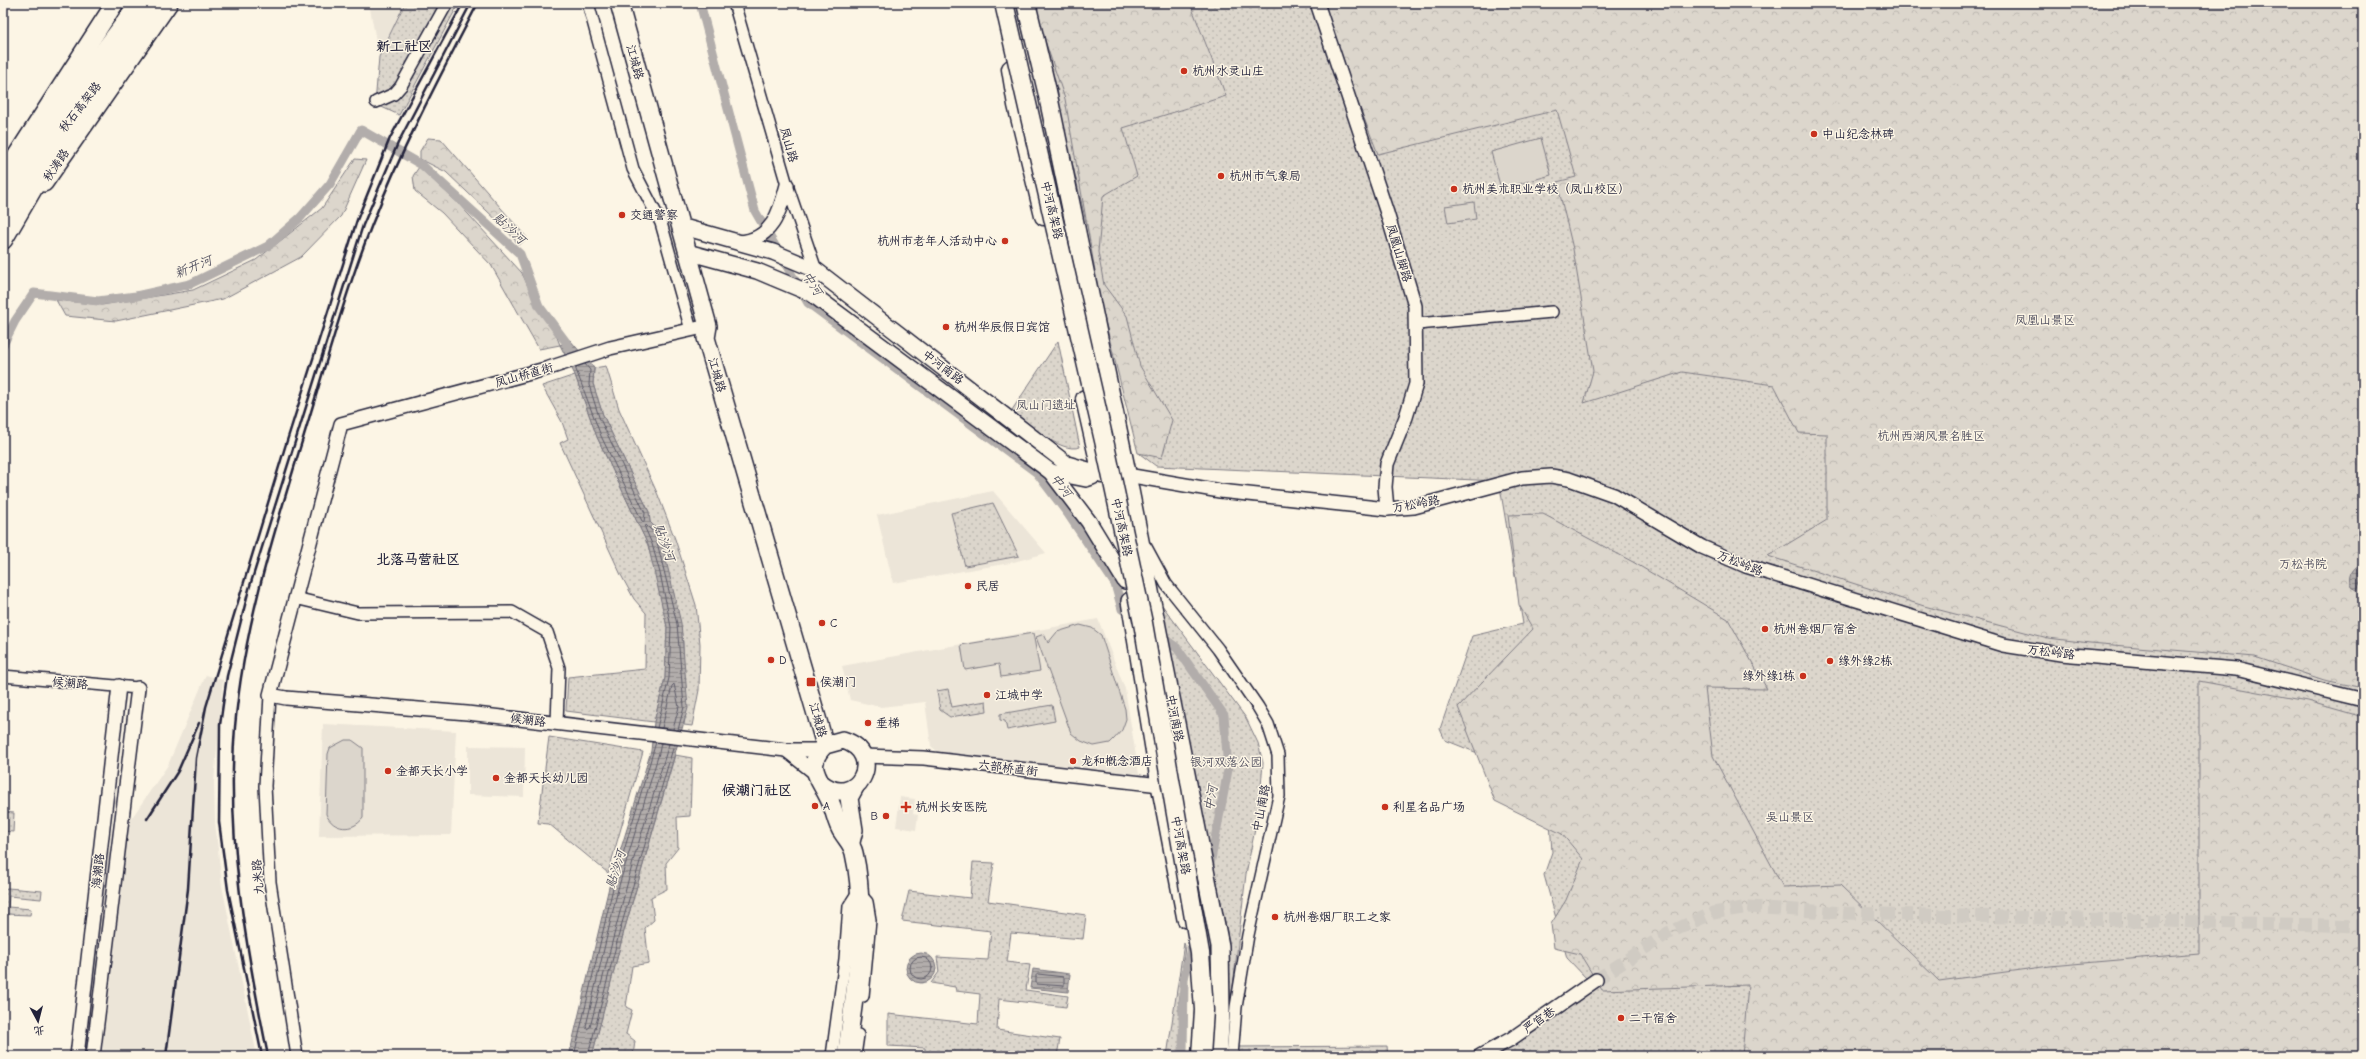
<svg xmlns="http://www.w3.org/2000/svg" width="2366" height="1059" font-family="'Comic Neue','LXGW WenKai TC',sans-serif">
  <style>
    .built { fill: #ece5d8 }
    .grass { fill: url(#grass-dots); stroke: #7f7c84 }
    .forest { fill: url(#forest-crowns); stroke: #7f7c84 }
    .garden { fill: #dcd6cc; stroke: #7f7c84 }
    .water { fill: url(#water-rules); stroke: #78757e }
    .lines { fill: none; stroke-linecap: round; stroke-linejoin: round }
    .shore { stroke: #5c5a68; stroke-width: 1 }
    .canal { stroke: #b2adab; stroke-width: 9 }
    .tertiary-tunnel { stroke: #d0cbc3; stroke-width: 13; stroke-dasharray: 13 6; stroke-linecap: butt }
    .minor-casing { stroke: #22223b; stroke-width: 14 }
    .tertiary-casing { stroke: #22223b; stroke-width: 16 }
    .secondary-casing { stroke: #22223b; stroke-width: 18 }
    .primary-casing { stroke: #22223b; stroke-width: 20 }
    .trunk-casing { stroke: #22223b; stroke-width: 21 }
    .minor { stroke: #fcf5e5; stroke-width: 11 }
    .tertiary { stroke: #fcf5e5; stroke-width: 13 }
    .secondary { stroke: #fcf5e5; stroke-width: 15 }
    .primary { stroke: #fcf5e5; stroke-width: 17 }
    .trunk { stroke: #fcf5e5; stroke-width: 18 }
    .rail { stroke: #22223b; stroke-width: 2.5 }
    .trunk-bridge-casing { stroke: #22223b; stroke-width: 21; stroke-linecap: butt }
    .trunk-bridge { stroke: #fcf5e5; stroke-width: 18 }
    .poi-dot { fill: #c8321e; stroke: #fcf5e5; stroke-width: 1.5 }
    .labels { text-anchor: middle; stroke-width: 3; stroke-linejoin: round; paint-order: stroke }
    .street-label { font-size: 12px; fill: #22223b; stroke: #fcf5e5 }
    .poi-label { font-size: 12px; fill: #22223b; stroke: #fcf5e5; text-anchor: start }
    .park-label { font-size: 12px; fill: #504f5f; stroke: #fcf5e5 }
    .water-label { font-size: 13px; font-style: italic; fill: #545362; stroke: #fcf5e5 }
    .quarter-label { font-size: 14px; font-weight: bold; fill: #22223b; stroke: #fcf5e5 }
  </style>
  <defs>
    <pattern id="grass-dots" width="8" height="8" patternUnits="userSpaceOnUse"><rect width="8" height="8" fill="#dcd6cc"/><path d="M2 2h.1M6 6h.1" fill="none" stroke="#bcb7b0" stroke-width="1.8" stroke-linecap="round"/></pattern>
    <pattern id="forest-crowns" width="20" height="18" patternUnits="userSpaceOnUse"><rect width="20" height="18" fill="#dcd6cc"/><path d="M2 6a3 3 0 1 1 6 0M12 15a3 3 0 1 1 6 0" fill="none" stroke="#bcb7b0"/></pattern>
    <pattern id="water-rules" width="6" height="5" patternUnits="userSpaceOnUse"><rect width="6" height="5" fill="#b2adab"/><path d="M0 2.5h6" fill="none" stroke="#908c8c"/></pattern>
  </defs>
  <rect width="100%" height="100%" fill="#fcf5e5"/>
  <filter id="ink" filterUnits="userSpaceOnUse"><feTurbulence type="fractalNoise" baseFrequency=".025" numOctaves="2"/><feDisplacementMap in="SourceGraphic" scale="8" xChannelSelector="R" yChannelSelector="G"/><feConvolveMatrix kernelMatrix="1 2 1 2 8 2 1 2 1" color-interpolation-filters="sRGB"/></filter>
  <g filter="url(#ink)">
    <g class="built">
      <polygon points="369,3 405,3 379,57"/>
      <polygon points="993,491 1046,553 1010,563 893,583 877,515"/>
      <polygon points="1098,619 1125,689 1139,774 1014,765 938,752 931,746 925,702 881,707 850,700 842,666"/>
      <polygon points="206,675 223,680 214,782 215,822 222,886 257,1056 84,1056 81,996 96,870 168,765"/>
      <polygon points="323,724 456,731 451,835 319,836"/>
      <polygon points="468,746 525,747 524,797 468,795"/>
      <polygon points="900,797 915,799 913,814 918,815 916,830 896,827"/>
    </g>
    <g class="grass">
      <polygon points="405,3 459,3 399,115 375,104 379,57"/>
      <polygon points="1035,3 2363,3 2363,1056 1506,1056 1502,1052 1587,979 1567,958 1544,875 1552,852 1550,822 1480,754 1445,740 1440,729 1472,636 1523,624 1499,481 1156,466 1140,454"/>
      <path d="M1058,341L1080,447C1060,454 1027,423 1012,410Z"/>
      <path d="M606,366L619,409L658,495L675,539L696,605L700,644L699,690L692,726L684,725C690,697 682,670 683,642L659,532L650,522L649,512L603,415L593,384L594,368Z"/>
      <polygon points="575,375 597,437 648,545 656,574 667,627 665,678 654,722 566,711 568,677 645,669 646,613 634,599 621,575 560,443 568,439 562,422 542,386"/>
      <polygon points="993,503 1019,556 965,566 951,513"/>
      <polygon points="1156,597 1246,718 1258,743 1263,763 1259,809 1246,874 1230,1012 1229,941"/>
      <polygon points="948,689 952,707 986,701 987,711 950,717 940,710 937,691"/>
      <polygon points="1052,705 1055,721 1007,730 1005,721 1000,720 1000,714"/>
      <polygon points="549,737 643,752 608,873 549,824 538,823"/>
      <polygon points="675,755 692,758 690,816 677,817 678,848 666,863 667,889 651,897 654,920 645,928 649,963 632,966 626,1007 632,1010 626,1034 635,1041 633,1056 592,1056 624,931"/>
      <polygon points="3,812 14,813 13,832 3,831"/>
      <polygon points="973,862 994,863 988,901 1086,915 1083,939 1011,933 1007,962 1030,965 1026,990 1068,996 1066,1007 999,999 997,1030 1060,1039 1057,1056 925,1056 925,1048 888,1046 888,1014 978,1024 980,994 956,991 955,987 931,983 939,972 937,957 988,960 991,931 902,921 909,891 970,898"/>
      <polygon points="8,888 42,891 41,899 9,896 8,907 31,909 30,915 5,914 3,919 3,889"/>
      <polygon points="1184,943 1185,946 1179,1003 1180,1056 1167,1056"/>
      <polygon points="1387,1046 1388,1056 1233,1056 1234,1047"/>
    </g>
    <g class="forest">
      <polygon points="1032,3 1190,3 1226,96 1123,128 1137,176 1103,196 1098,252 1104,285 1127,316 1140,366 1172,420 1162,458 1138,453 1101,305 1065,99"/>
      <polygon points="1319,3 2363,3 2363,688 2324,680 2255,657 2090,643 2048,638 1924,606 1768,556 1827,520 1827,434 1799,433 1774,385 1682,372 1584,403 1593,371 1573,249 1557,182 1576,177 1557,110 1378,154"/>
      <polygon points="428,138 441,139 527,238 519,245 505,228 446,172 420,159 420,151"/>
      <polygon points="355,159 366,160 341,216 301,257 223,299 116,321 65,316 56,300 102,305 193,290 256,260 322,208"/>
      <polygon points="419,167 459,204 522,273 538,309 555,332 560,345 539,349 491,265 442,213 415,191 413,176"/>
      <polygon points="1543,514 1633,562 1728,619 1767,689 1705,688 1713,756 1783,887 1840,885 1939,981 2050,966 2199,953 2199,681 2307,701 2363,717 2363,1056 1742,1056 1748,985 1602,990 1580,954 1554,948 1551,924 1566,900 1583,859 1562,834 1495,801 1458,707 1533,629 1519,605 1508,515"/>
    </g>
    <g class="garden">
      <polygon points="1541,138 1551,175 1501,189 1491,152"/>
      <polygon points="1474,202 1476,219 1448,223 1445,206"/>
      <polygon points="1080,625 1092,628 1101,635 1125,709 1126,719 1122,730 1114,739 1110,743 1094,746 1081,741 1071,733 1036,637 1044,634 1048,643 1057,632"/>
      <polygon points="1033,633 1040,671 1001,677 999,664 965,670 961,645"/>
      <path d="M345,740H352L363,748V818C353,832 333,831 326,814L328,754L330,748Z"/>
    </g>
    <g class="water">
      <polygon points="570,340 594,368 593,384 603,415 649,512 650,522 659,531 681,623 688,708 624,931 592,1056 569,1056 609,887 651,751 654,722 665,678 667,627 648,545 597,437 575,375 560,345"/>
      <path d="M2359,565H2363V575L2357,590L2352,587C2349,577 2350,571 2359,565Z"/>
      <circle cx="921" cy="968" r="15"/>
      <polygon points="1033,969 1070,974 1068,992 1030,988"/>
    </g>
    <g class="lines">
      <g class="shore">
        <polyline points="575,367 601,436 642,521 644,522 645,513 599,417 589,385 590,370 585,364"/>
        <polyline points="657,728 669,678 671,627 660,573 652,544 645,528 646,525 655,534 677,624 684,707 678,730"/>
        <polyline points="662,728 672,686 674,684 679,707 673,729"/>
        <polyline points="661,743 659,753 618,889 586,1026 587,1029 590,1027 634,858 669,744"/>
        <circle cx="921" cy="968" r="11"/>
        <polygon points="1038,974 1064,977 1064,986 1036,984 1036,976"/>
        <polyline points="574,1056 613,888 656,742"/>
        <polyline points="588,1056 620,930 674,745"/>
      </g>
      <g class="canal">
        <polyline points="700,3 755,211 808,303 1037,473 1068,514 1115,584 1122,609 1132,616"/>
        <polyline points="3,345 15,321 34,293 98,301 136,296 190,284 268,246 300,218 330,184 361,130 422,165 520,254 539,306 566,342 570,353"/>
        <polyline points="1159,635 1177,648 1224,715 1228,770 1209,870"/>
        <polyline points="1183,1056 1184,979 1193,939"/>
      </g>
      <polyline class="tertiary-tunnel" points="1596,980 1668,933 1713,913 1748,907 1845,913 2363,926"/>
      <defs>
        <g id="minor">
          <polyline points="588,3 633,169 661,223 691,330"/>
          <polyline points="734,3 787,185 816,270 812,294"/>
          <polyline points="376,102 394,94 401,86 447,3"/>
          <polyline points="1417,324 1552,312"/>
          <polyline points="1146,547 1166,584 1218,649 1258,707 1268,724 1278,755 1279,796 1248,935 1236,1007 1232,1056"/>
          <polyline points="295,598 358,613 512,612 547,632 559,668 557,723"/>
          <polyline points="3,676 138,688"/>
          <polyline points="270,695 265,786 270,882 297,1056"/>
          <polyline points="832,1056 845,959 849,906 858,892 867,902 870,920 863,996"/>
          <polyline points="855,1056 858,1035"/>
        </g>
        <g id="tertiary">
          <polyline points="1317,3 1387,213 1415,306 1416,384 1406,417 1387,464 1385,487 1387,509"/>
          <path d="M739,242C772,240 780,212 787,185"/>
          <polyline points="708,326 610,348 549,368 341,424 270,695 286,698 467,713 786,750"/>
          <polyline points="1127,475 1220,491 1387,509 1414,507 1522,478 1551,476 1569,479 1614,495 1702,547 1746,566 2003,645 2061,654 2236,669 2363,700"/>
          <polyline points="863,756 924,758 1160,785"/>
          <polyline points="815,773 786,750 819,750"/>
          <polyline points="77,1056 119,686"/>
          <polyline points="93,1056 138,688"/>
          <polyline points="1480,1056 1511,1039 1596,980"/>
        </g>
        <g id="secondary">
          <polyline points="680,226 773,252 816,270 1067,464 1102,474"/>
          <polyline points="687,252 757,271 812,294 1051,472 1089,522 1125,581"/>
          <polyline points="1051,472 1086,479 1092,477"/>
        </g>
        <g id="primary">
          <polyline points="619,3 708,326 706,338 825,745"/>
          <polyline points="11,164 115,3"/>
          <polyline points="44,183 169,3"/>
          <polyline points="1127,475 1220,946 1221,1011 1218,1056"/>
          <polyline points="1130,601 1160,785 1186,919"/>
          <path d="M821,783C856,812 888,754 843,740L825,745C803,766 821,780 830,801C835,811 836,824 842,832C847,840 852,844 854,853C868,913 855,996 846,1056"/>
          <polyline points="851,842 854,830 849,798 855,787"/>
        </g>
        <g id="trunk">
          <polyline points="1026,3 1047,91 1127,475"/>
          <polyline points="1011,69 1017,105 1044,216"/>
          <polyline points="3,186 140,3"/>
          <polyline points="3,212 17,188 159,3"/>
          <polyline points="3,240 49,161"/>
          <polyline points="1085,399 1102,474"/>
        </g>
      </defs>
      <use href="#minor" class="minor-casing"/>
      <use href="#tertiary" class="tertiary-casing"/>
      <use href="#secondary" class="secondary-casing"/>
      <use href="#primary" class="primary-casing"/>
      <use href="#trunk" class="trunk-casing"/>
      <use href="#minor" class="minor"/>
      <use href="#tertiary" class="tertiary"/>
      <use href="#secondary" class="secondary"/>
      <use href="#primary" class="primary"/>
      <use href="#trunk" class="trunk"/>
      <g class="rail">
        <polyline points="147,819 178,771 199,723"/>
        <polyline points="166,1056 188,889 196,758 206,707 285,447 357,220 390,138 463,3"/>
        <polyline points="262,1056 228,890 219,822 220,725 227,676 249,589 363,225 398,143 471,3"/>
        <path d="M268,1056C246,948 226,839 235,727C243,632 272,539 300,448C323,374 343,299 371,227C401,150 440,76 478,3"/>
      </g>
      <defs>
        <polyline id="trunk-bridge" points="1004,3 1105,445 1143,623 1200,953 1204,1010 1201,1056"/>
      </defs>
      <use href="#trunk-bridge" class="trunk-bridge-casing"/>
      <use href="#trunk-bridge" class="trunk-bridge"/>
    </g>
  </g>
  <g class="poi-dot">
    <circle cx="1184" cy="71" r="4"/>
    <circle cx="1814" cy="134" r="4"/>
    <circle cx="1221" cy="176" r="4"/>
    <circle cx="1454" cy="189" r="4"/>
    <circle cx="622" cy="215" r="4"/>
    <circle cx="1005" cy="241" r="4"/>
    <circle cx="946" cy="327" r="4"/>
    <circle cx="968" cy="586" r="4"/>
    <circle cx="822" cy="623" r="4"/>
    <circle cx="1765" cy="629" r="4"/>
    <circle cx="771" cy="660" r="4"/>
    <circle cx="1830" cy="661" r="4"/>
    <circle cx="1803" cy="676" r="4"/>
    <rect x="806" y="677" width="10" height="10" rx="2"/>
    <circle cx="987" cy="695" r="4"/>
    <circle cx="868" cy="723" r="4"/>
    <circle cx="1073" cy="761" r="4"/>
    <circle cx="388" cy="771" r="4"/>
    <circle cx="496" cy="778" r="4"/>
    <circle cx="815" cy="806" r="4"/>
    <path d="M904 801h4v4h4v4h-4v4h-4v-4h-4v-4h4z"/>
    <circle cx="1385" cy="807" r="4"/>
    <circle cx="886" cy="816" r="4"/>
    <circle cx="1275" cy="917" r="4"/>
    <circle cx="1621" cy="1018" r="4"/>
  </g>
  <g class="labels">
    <g class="street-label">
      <text transform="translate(635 62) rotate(75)" y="4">江城路</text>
      <text transform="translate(80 107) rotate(-52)" y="4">秋石高架路</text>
      <text transform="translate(789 145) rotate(74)" y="4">凤山路</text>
      <text transform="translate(56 165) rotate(-56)" y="4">秋涛路</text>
      <text transform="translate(1052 210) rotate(77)" y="4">中河高架路</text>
      <text transform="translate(1399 253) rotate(73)" y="4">凤凰山脚路</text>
      <text transform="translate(943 367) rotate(37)" y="4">中河南路</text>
      <text transform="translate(524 375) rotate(-16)" y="4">凤山桥直街</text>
      <text transform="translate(717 375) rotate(74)" y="4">江城路</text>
      <text transform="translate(1416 504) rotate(-10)" y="4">万松岭路</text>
      <text transform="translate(1122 527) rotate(78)" y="4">中河高架路</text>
      <text transform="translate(1740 563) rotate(22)" y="4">万松岭路</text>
      <text transform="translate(2051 652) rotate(7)" y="4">万松岭路</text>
      <text transform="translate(70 683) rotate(5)" y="4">候潮路</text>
      <text transform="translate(1175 718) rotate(79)" y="4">中河南路</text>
      <text transform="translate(528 720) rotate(7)" y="4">候潮路</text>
      <text transform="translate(818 720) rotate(74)" y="4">江城路</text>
      <text transform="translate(1008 768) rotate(7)" y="4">六部桥直街</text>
      <text transform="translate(1261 808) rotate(-79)" y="4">中山南路</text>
      <text transform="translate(1181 845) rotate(80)" y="4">中河高架路</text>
      <text transform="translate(98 871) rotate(-84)" y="4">海潮路</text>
      <text transform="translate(258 877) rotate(-95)" y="4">九米路</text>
      <text transform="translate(1539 1020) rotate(-35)" y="4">严官巷</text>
    </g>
    <g class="poi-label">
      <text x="1192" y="75">杭州水灵山庄</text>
      <text x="1822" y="138">中山纪念林碑</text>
      <text x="1229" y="180">杭州市气象局</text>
      <text x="1462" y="193">杭州美术职业学校（凤山校区）</text>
      <text x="630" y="219">交通警察</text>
      <text x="997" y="245" text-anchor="end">杭州市老年人活动中心</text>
      <text x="954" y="331">杭州华辰假日宾馆</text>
      <text x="976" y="590">民居</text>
      <text x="830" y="627">C</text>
      <text x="1773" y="633">杭州卷烟厂宿舍</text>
      <text x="779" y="664">D</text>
      <text x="1838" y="665">缘外缘2栋</text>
      <text x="1795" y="680" text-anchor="end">缘外缘1栋</text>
      <text x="820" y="686">侯潮门</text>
      <text x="995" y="699">江城中学</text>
      <text x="876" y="727">垂梯</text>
      <text x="1081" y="765">龙和概念酒店</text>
      <text x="396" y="775">金都天长小学</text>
      <text x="504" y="782">金都天长幼儿园</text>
      <text x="823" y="810">A</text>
      <text x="915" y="811">杭州长安医院</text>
      <text x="1393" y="811">利星名品广场</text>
      <text x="878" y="820" text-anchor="end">B</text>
      <text x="1283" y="921">杭州卷烟厂职工之家</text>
      <text x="1629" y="1022">二干宿舍</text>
    </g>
    <g class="park-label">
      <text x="2045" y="324">凤凰山景区</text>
      <text x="1046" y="409">凤山门遗址</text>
      <text x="1931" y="440">杭州西湖风景名胜区</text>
      <text x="2303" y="568">万松书院</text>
      <text x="1226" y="766">银河双落公园</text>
      <text x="1790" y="821">吴山景区</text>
    </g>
    <g class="water-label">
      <text transform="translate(510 228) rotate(43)" y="5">贴沙河</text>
      <text transform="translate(193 266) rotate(-22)" y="5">新开河</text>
      <text transform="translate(813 283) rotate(57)" y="5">中河</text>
      <text transform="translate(1062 485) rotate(52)" y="5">中河</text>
      <text transform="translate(665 542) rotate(70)" y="5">贴沙河</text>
      <text transform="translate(1210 798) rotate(-80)" y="5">中河</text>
      <text transform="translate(615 869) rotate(-73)" y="5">贴沙河</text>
    </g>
    <g class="quarter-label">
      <text x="404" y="51">新工社区</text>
      <text x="418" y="564">北落马营社区</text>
      <text x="757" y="795">候潮门社区</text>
    </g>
  </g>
  <rect width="2366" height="1059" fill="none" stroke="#fcf5e5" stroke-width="16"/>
  <rect x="8" y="8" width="2350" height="1043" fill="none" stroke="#22223b" stroke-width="1.5" filter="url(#ink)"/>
  <g transform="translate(38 1021) rotate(173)" stroke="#fcf5e5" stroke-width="3" paint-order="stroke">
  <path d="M0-3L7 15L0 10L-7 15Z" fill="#22223b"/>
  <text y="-6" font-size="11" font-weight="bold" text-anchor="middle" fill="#22223b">北</text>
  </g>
</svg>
